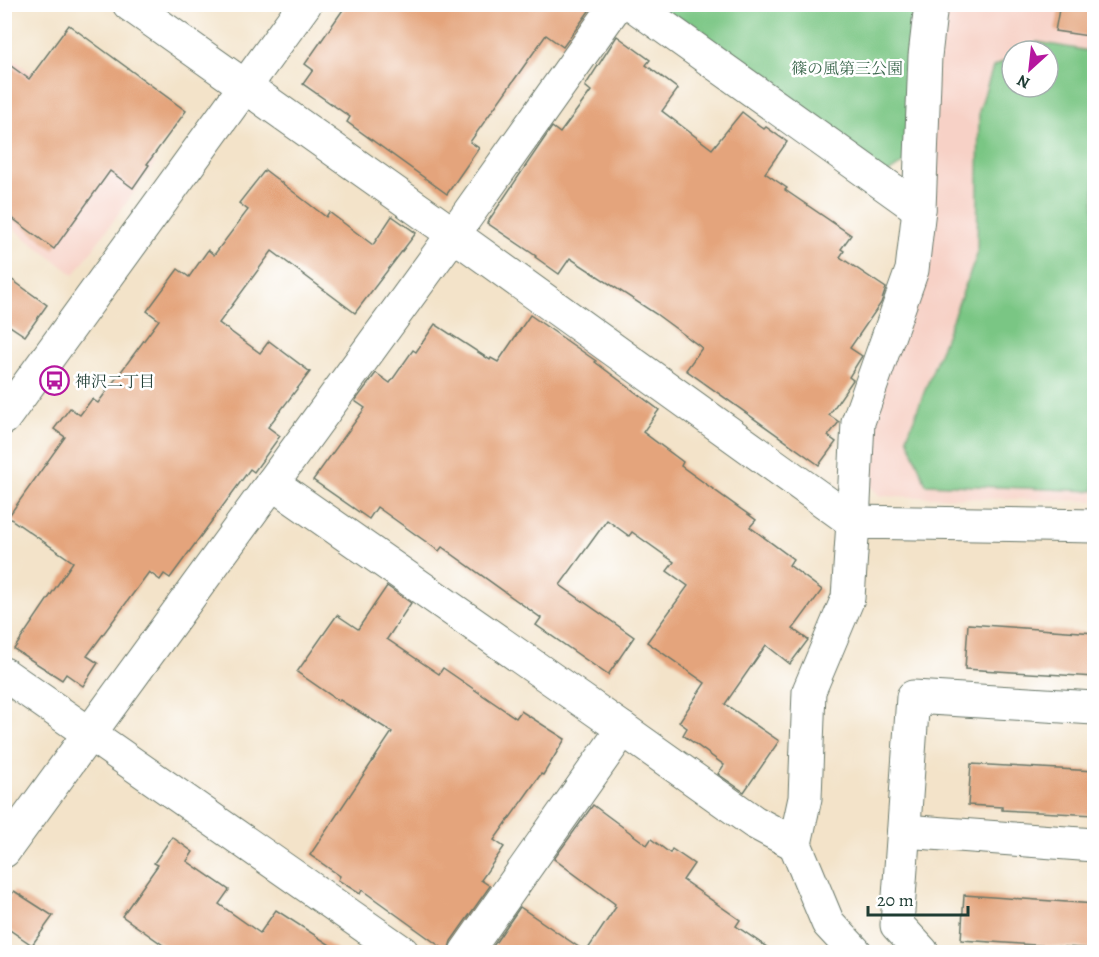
<svg xmlns="http://www.w3.org/2000/svg" width="1099" height="957" font-family="Alegreya,'Noto Serif JP',serif">
  <style>
    .built { fill: #f7d1c6; fill-rule: evenodd }
    .green { fill: #7ac684; stroke: #4c825c; stroke-width: 1.5 }
    .building { fill: #e4a47b }
    .lines { fill: none; stroke-linecap: round; stroke-linejoin: round }
    .minor-casing { stroke: #697768; stroke-width: 35 }
    .minor { stroke: #fff; stroke-width: 33 }
    .labels { text-anchor: middle; stroke-width: 5; stroke-linejoin: round; paint-order: stroke }
    .park-label { font-size: 16px; fill: #3a664c; stroke: #fff }
    .poi-label { font-size: 16px; fill: #1f3d34; stroke: #fff; text-anchor: start }
  </style>
  <rect width="100%" height="100%" fill="#fff"/>
  <filter id="ink" filterUnits="userSpaceOnUse"><feTurbulence type="fractalNoise" baseFrequency=".0167" numOctaves="2"/><feDisplacementMap in="SourceGraphic" scale="12" xChannelSelector="R" yChannelSelector="G"/><feConvolveMatrix kernelMatrix="1 2 1 2 8 2 1 2 1" color-interpolation-filters="sRGB"/></filter>
  <filter id="wash" filterUnits="userSpaceOnUse"><feTurbulence type="fractalNoise" baseFrequency=".008" numOctaves="4" result="noise"/><feDisplacementMap in="SourceGraphic" scale="24" xChannelSelector="R" yChannelSelector="G"/><feGaussianBlur stdDeviation="1.35" result="paint"/><feColorMatrix in="noise" values="0 0 0 0 0 0 0 0 0 0 0 0 0 0 0 0 0 1.4 0 .05"/><feComposite in="paint" operator="in"/></filter>
  <g filter="url(#wash)">
    <rect width="100%" height="100%" fill="#f3e3c9"/>
    <g class="built">
      <path d="M946,5H1094V501L880,496L868,484L872,421L939,62ZM1012,51H1048V87H1012Z"/>
      <polygon points="4,53 156,162 74,275 5,222"/>
    </g>
    <g class="green">
      <polygon points="654,5 916,5 909,159 885,175"/>
      <polygon points="1037,42 1094,52 1094,491 926,484 907,437 977,255 979,111 993,67 1012,57 1012,87 1048,87 1048,51 1022,51"/>
    </g>
    <g id="blocks">
      <g class="building">
        <polygon points="347,4 594,4 563,47 546,35 470,142 479,148 447,194 347,122 350,117 303,84 313,70 305,64"/>
        <polygon points="1060,4 1095,4 1095,37 1055,31"/>
        <polygon points="69,25 186,111 147,164 149,165 133,188 110,171 54,249 4,212 4,61 29,79"/>
        <polygon points="617,36 650,60 646,65 678,89 662,111 712,149 742,112 764,129 766,127 787,142 765,173 787,188 785,190 851,235 841,249 844,251 840,257 886,288 881,303 850,348 862,356 849,377 853,380 829,415 839,422 828,436 836,442 819,465 686,370 702,348 656,314 570,258 559,274 535,257 536,256 487,223 552,127 560,133 591,91 585,86"/>
        <polygon points="265,170 326,217 329,212 373,245 392,216 416,233 355,313 272,251 219,323 260,353 269,341 310,372 268,427 280,436 254,472 250,469 170,578 164,574 160,580 149,572 87,656 98,663 83,686 66,674 62,680 14,649 73,562 8,517 65,437 54,429 70,408 80,415 92,399 98,403 159,320 147,311 178,269 189,277 208,250 214,255 248,210 239,203"/>
        <polygon points="4,274 47,305 25,336 4,322"/>
        <polygon points="530,315 596,361 595,362 659,410 643,432 683,462 681,466 756,520 750,527 793,559 789,565 822,590 793,629 808,640 790,664 766,645 725,704 779,741 744,792 718,774 724,765 683,735 687,728 679,722 705,683 647,642 688,586 667,571 674,562 632,532 629,536 607,520 560,585 634,637 608,675 536,625 541,618 442,547 439,551 377,507 369,519 313,480 365,408 355,401 376,373 390,383 413,350 416,352 435,324 490,360 491,358 498,362"/>
        <polygon points="387,586 411,603 387,639 439,674 443,668 516,718 521,711 565,739 543,775 541,774 494,840 504,847 481,880 490,886 451,941 448,952 362,890 360,894 338,880 340,876 310,855 392,732 340,700 339,701 297,672 337,615 358,629"/>
        <polygon points="968,624 1095,633 1095,677 965,669"/>
        <polygon points="971,764 1095,771 1095,815 1002,810 1002,807 968,805"/>
        <polygon points="593,805 647,845 651,839 670,853 672,849 694,864 683,880 740,920 736,926 774,952 489,952 520,907 586,952 616,907 614,906 615,904 554,859"/>
        <polygon points="172,837 193,852 187,861 229,890 219,904 260,933 276,910 341,952 173,952 122,916 158,865 154,863"/>
        <polygon points="14,891 53,916 32,945 4,926 4,905"/>
        <polygon points="964,895 1095,904 1095,949 961,940"/>
      </g>
    </g>
  </g>
  <g filter="url(#ink)">
    <use href="#blocks" fill-opacity="0" stroke="#697768" stroke-width="1.5"/>
    <g class="lines">
      <defs>
        <g id="minor">
          <polyline points="129,4 453,234 853,522 858,422 912,270 919,209 925,56 931,4"/>
          <polyline points="632,4 919,209"/>
          <polyline points="4,418 305,4"/>
          <polyline points="272,483 623,729 466,952"/>
          <polyline points="4,674 402,952"/>
          <polyline points="623,729 754,822 795,844"/>
          <polyline points="904,831 1094,845"/>
          <polyline points="4,851 463,221 617,4"/>
          <polyline points="855,952 828,923 795,844 805,798 809,691 848,598 853,522 1094,526"/>
          <polyline points="922,952 897,925 913,697 1094,708"/>
        </g>
      </defs>
      <use href="#minor" class="minor-casing"/>
      <use href="#minor" class="minor"/>
    </g>
  </g>
  <defs>
    <symbol id="bus-ring" viewBox="-11 -11 22 22"><circle r="9.5" fill="#fff" stroke="#b5179e" stroke-width="1.5"/><path d="M-5-6H5V4H4V6H2V4H-2V6H-4V4H-5ZM-3.5-4V0h7V-4ZM-3.5 1.2v1.5H-2V1.2ZM2 1.2v1.5H3.5V1.2Z" fill="#b5179e"/></symbol>
  </defs>
  <g fill-rule="evenodd">
    <use href="#bus-ring" x="38" y="364" width="33" height="33"/>
  </g>
  <g class="labels">
    <g class="park-label">
      <text x="847" y="74">篠の風第三公園</text>
    </g>
    <g class="poi-label">
      <text x="75" y="387">神沢二丁目</text>
    </g>
  </g>
  <rect width="1099" height="957" fill="none" stroke="#fff" stroke-width="24"/>
  <g transform="translate(1030 69) rotate(207)"><circle r="28" fill="#ffffff" stroke="#a5b1ae" stroke-width="1.5"/>
  <path d="M0-4.5L10 22L0 15L-10 22Z" fill="#b5179e"/>
  <text y="-9" font-size="16" font-weight="bold" text-anchor="middle" fill="#1f3d34">N</text>
  </g>
  <path d="M868 906v9h100v-9" fill="none" stroke="#1f3d34" stroke-width="3"/>
  <text x="877" y="906" font-size="18" fill="#1f3d34" stroke="#ffffff" stroke-width="4.5" paint-order="stroke">20 m</text>
</svg>
